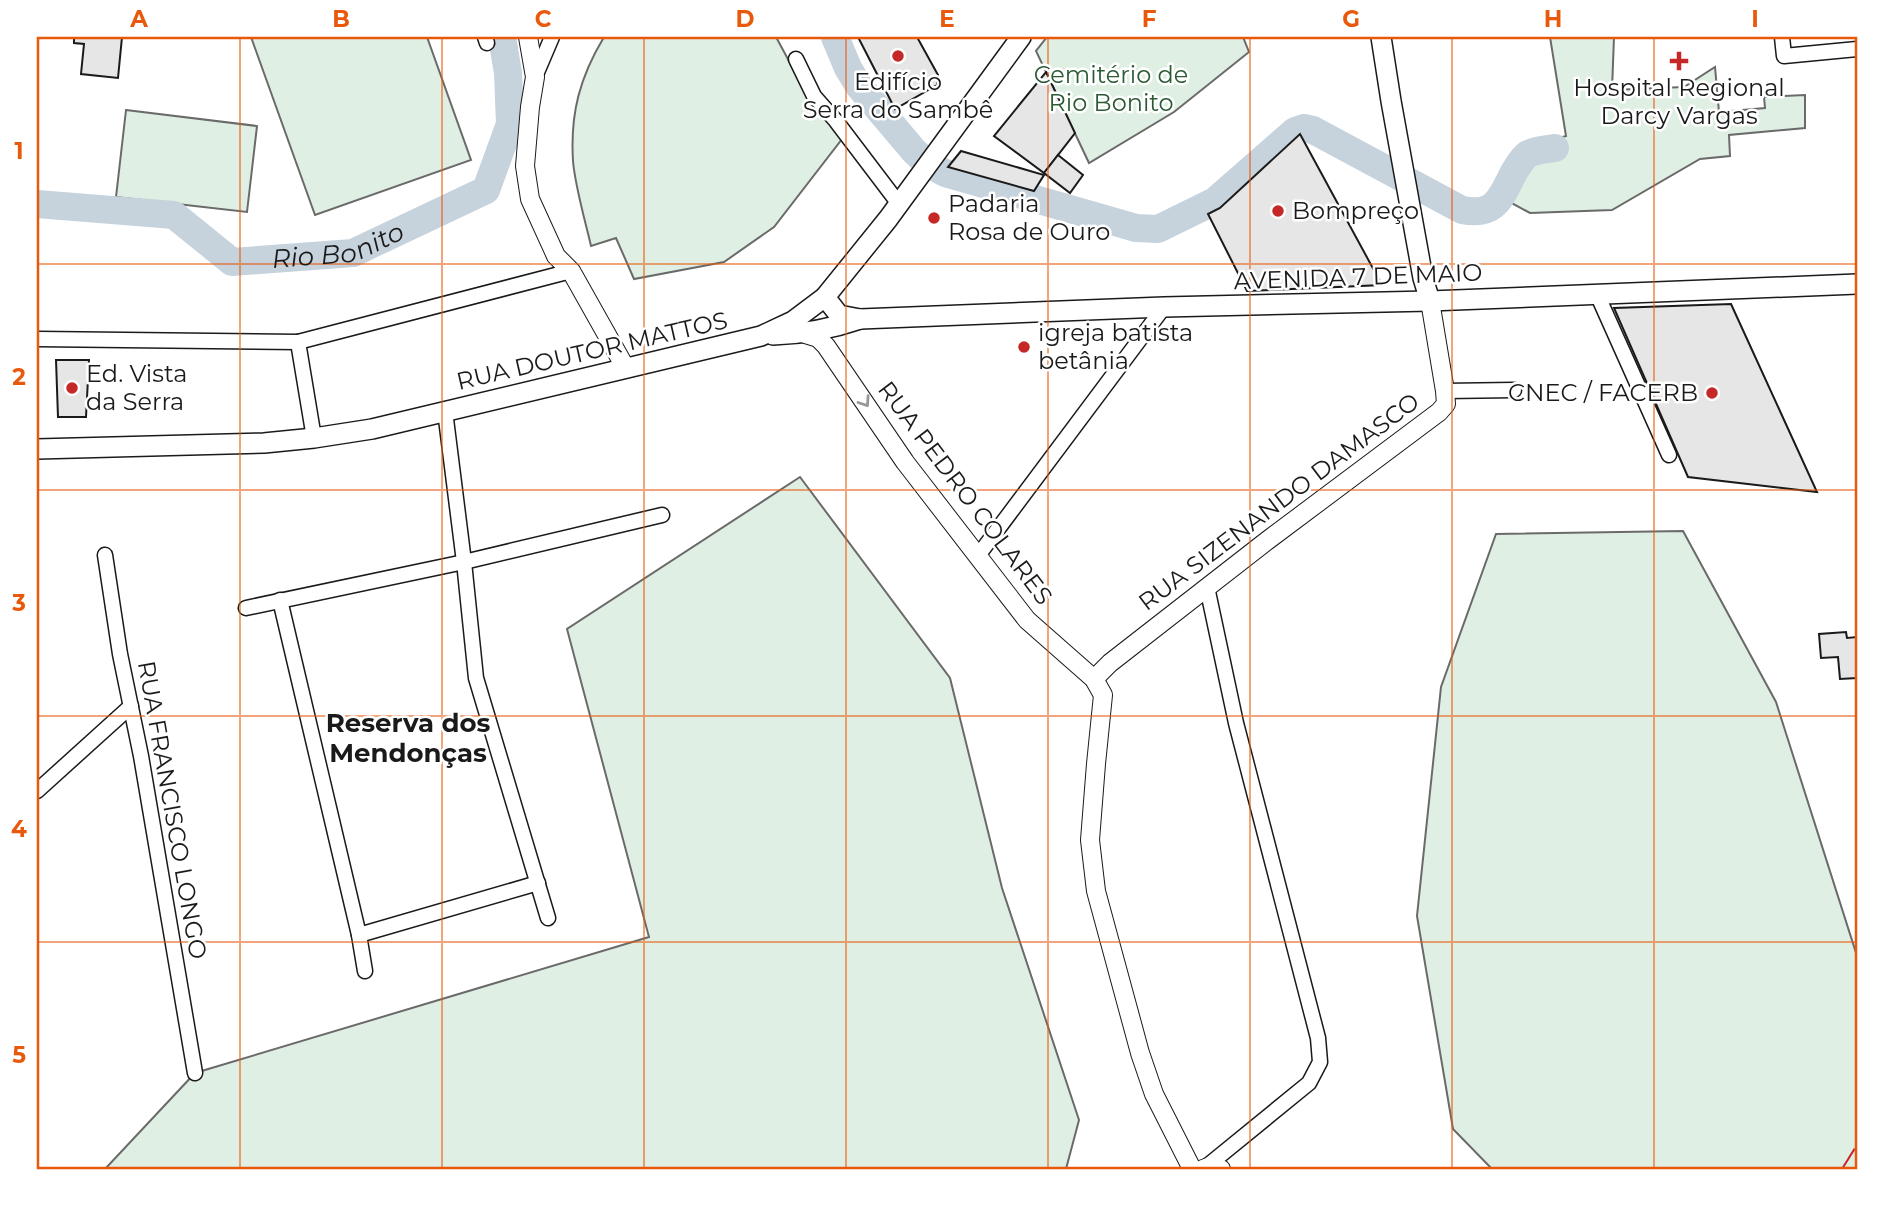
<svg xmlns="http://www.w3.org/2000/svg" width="1894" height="1206" font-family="Montserrat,sans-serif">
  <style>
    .green { fill: #e0efe3; stroke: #6a6a6a; stroke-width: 2 }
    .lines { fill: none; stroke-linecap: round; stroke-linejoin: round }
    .river { stroke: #c6d2dc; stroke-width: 28 }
    .building { fill: #e6e6e6; stroke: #1a1a1a; stroke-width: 2 }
    .minor-casing { stroke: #1a1a1a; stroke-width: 17 }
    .tertiary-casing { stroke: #1a1a1a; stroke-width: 20 }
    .secondary-casing { stroke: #1a1a1a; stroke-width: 22 }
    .minor { stroke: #fff; stroke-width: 14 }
    .tertiary { stroke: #fff; stroke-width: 18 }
    .secondary { stroke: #fff; stroke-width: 19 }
    .power { stroke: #c62828; stroke-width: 2; stroke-dasharray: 24 5 3.5 5; stroke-linecap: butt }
    .oneway { stroke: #989898 }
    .grid { fill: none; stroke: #e8590c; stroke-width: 2; stroke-opacity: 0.55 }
    .poi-dot { fill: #c62828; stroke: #fff; stroke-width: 2.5 }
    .labels { text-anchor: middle; stroke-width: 5; stroke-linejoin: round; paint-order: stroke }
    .park-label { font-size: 24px; fill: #2b5a34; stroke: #fff }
    .poi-label { font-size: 24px; fill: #1a1a1a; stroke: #fff; text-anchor: start }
    .street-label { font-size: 24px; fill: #1a1a1a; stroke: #fff }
    .water-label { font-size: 26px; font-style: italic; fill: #1a1a1a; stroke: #fff }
    .neighbourhood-label { font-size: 26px; font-weight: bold; fill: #1a1a1a; stroke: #fff }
    .neatline { fill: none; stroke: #e8590c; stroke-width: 2.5 }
    .grid-label { font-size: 23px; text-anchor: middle; font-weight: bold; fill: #e8590c }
  </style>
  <rect width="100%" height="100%" fill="#fff"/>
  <g class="green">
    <polygon points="251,37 427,37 471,160 315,215"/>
    <path d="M604,37H776L809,98L842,139L774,227L724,262L634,279L616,238L591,246C585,220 575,186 573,161C570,113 580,77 604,37Z"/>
    <polygon points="1047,37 1243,37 1249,52 1174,112 1089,163 1036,51"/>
    <path d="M1550,37H1614L1612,90L1684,87L1715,67L1719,112L1765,108L1764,97L1805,95V128L1729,135L1730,156L1700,159L1612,210L1530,213L1495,194C1502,181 1509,158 1521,149C1533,141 1552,140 1566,136Z"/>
    <polygon points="126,110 257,126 247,212 116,197"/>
    <polygon points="800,477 950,678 1002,888 1079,1120 1066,1169 105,1169 195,1073 649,937 567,629"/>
    <polygon points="1683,531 1776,702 1857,956 1857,1169 1492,1169 1453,1129 1417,916 1441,687 1496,534"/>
  </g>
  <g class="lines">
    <g class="river">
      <path d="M835,37L848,68L859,86L914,151L928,164L945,173L1136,228L1158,229L1215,201L1295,131L1304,128L1313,130L1462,210C1496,217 1501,197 1514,172C1518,166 1522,158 1528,154C1536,150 1546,149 1555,148"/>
      <path id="s1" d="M37,204L174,215L232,262L353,253L486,190L510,124L508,73L502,37"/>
    </g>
  </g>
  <g class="building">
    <polygon points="74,37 122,37 118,78 81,74 84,44 74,43"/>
    <polygon points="858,37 917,37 938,75 937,85 895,109"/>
    <polygon points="1046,72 1075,133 1044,173 994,136"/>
    <polygon points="1300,134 1382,285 1247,291 1208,214 1220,208"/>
    <polygon points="961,151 1044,175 1034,191 948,167"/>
    <polygon points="1058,155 1083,175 1070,193 1044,173"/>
    <polygon points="1731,304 1817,492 1688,477 1614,308"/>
    <polygon points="56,360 89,360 86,417 58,417"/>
    <polygon points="1846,632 1847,638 1857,637 1857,678 1840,679 1838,657 1821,658 1819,634"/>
  </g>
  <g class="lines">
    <defs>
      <g id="minor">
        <polyline points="485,37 487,43"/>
        <polyline points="1782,37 1784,56 1857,49"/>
        <polyline points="796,59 814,96 836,121 899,204"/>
        <polyline points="535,77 552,37"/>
        <polyline points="1597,294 1669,455"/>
        <polyline points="37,339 298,342 571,271"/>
        <polyline points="298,342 314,438"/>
        <polyline points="1445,391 1514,390"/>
        <polyline points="445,411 464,562 476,678 548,918"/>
        <polyline points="105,555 120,654 141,756 195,1073"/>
        <polyline points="977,557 1164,307"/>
        <polyline points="280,600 359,935 365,971"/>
        <polyline points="246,608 464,562 662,515"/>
        <polyline points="37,791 131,706"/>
        <polyline points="359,935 538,883"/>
        <polyline points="1206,1167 1309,1083 1320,1062 1318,1038 1236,723 1207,587"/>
      </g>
      <g id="tertiary">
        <polyline points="528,37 535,77 530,107 525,166 530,199 556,256 571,271 625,367"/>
        <polyline points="805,334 818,338 826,346 905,462 1027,620 1094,679 1103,695 1096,764 1090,840 1096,891 1140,1053 1154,1094 1192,1169"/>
        <polyline points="1094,679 1110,663 1268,540 1439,412 1446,404 1445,391 1430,301"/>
        <polyline points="1203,1169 1211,1166 1221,1169"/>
      </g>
      <g id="secondary">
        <polyline points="1381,37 1391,101 1423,278 1430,301"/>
        <polyline points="825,297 839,315 860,319 1164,307 1430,301 1857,284"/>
        <path d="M773,335C803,334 831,329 860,319"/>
        <polyline points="37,449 264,443 314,438 372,429 761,336 793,321 825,297 888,219 1021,37"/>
      </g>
    </defs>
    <use href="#minor" class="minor-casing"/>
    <use href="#tertiary" class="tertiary-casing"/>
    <use href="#secondary" class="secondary-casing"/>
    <use href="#minor" class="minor"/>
    <use href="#tertiary" class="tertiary"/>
    <use href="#secondary" class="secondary"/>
    <polyline class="power" points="1842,1169 1857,1145"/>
  </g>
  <defs><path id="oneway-chevron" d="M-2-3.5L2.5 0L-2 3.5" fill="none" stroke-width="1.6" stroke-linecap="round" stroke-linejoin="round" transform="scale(1.75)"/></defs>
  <use class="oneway" href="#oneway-chevron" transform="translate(865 402) rotate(56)"/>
  <path class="grid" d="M240,37V1169M442,37V1169M644,37V1169M846,37V1169M1048,37V1169M1250,37V1169M1452,37V1169M1654,37V1169M37,264H1857M37,490H1857M37,716H1857M37,942H1857"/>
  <g class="poi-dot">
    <circle cx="898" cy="56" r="7"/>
    <path d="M1675.5 50.5h7v7h7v7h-7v7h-7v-7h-7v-7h7z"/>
    <circle cx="1278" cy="211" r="7"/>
    <circle cx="934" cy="218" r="7"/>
    <circle cx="1024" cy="347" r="7"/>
    <circle cx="72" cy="388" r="7"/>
    <circle cx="1712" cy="393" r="7"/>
  </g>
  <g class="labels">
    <g class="park-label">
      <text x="1111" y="83">Cemitério de<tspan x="1111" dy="28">Rio Bonito</tspan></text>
    </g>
    <g class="poi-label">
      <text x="898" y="90" text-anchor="middle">Edifício<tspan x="898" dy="28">Serra do Sambê</tspan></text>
      <text x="1679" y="96" text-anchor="middle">Hospital Regional<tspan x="1679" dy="28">Darcy Vargas</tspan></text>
      <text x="948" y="212">Padaria<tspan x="948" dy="28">Rosa de Ouro</tspan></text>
      <text x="1292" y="219">Bompreço</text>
      <text x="1038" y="341">igreja batista<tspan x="1038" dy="28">betânia</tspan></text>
      <text x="86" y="382">Ed. Vista<tspan x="86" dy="28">da Serra</tspan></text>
      <text x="1698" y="401" text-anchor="end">CNEC / FACERB</text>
    </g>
    <g class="street-label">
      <text transform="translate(1358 277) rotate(-2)" y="8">AVENIDA 7 DE MAIO</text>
      <text transform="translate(592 351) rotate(-13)" y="8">RUA DOUTOR MATTOS</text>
      <text transform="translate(965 493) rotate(53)" y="8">RUA PEDRO COLARES</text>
      <text transform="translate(1279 502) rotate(-37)" y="8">RUA SIZENANDO DAMASCO</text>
      <text transform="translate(172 810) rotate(80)" y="8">RUA FRANCISCO LONGO</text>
    </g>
    <g class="water-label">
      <text dy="9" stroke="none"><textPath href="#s1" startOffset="320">Rio Bonito</textPath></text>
    </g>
    <g class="neighbourhood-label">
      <text x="408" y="732">Reserva dos<tspan x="408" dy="30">Mendonças</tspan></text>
    </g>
  </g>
  <rect width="1894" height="1206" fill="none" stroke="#ffffff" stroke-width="77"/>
  <rect x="38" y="38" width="1818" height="1130" class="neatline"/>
  <g class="grid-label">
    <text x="139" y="27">A</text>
    <text x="341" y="27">B</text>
    <text x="543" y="27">C</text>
    <text x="745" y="27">D</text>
    <text x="947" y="27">E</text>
    <text x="1149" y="27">F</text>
    <text x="1351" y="27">G</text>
    <text x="1553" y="27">H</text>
    <text x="1755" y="27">I</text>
    <text x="19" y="159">1</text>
    <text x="19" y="385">2</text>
    <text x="19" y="611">3</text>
    <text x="19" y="837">4</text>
    <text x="19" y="1063">5</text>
  </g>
</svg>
